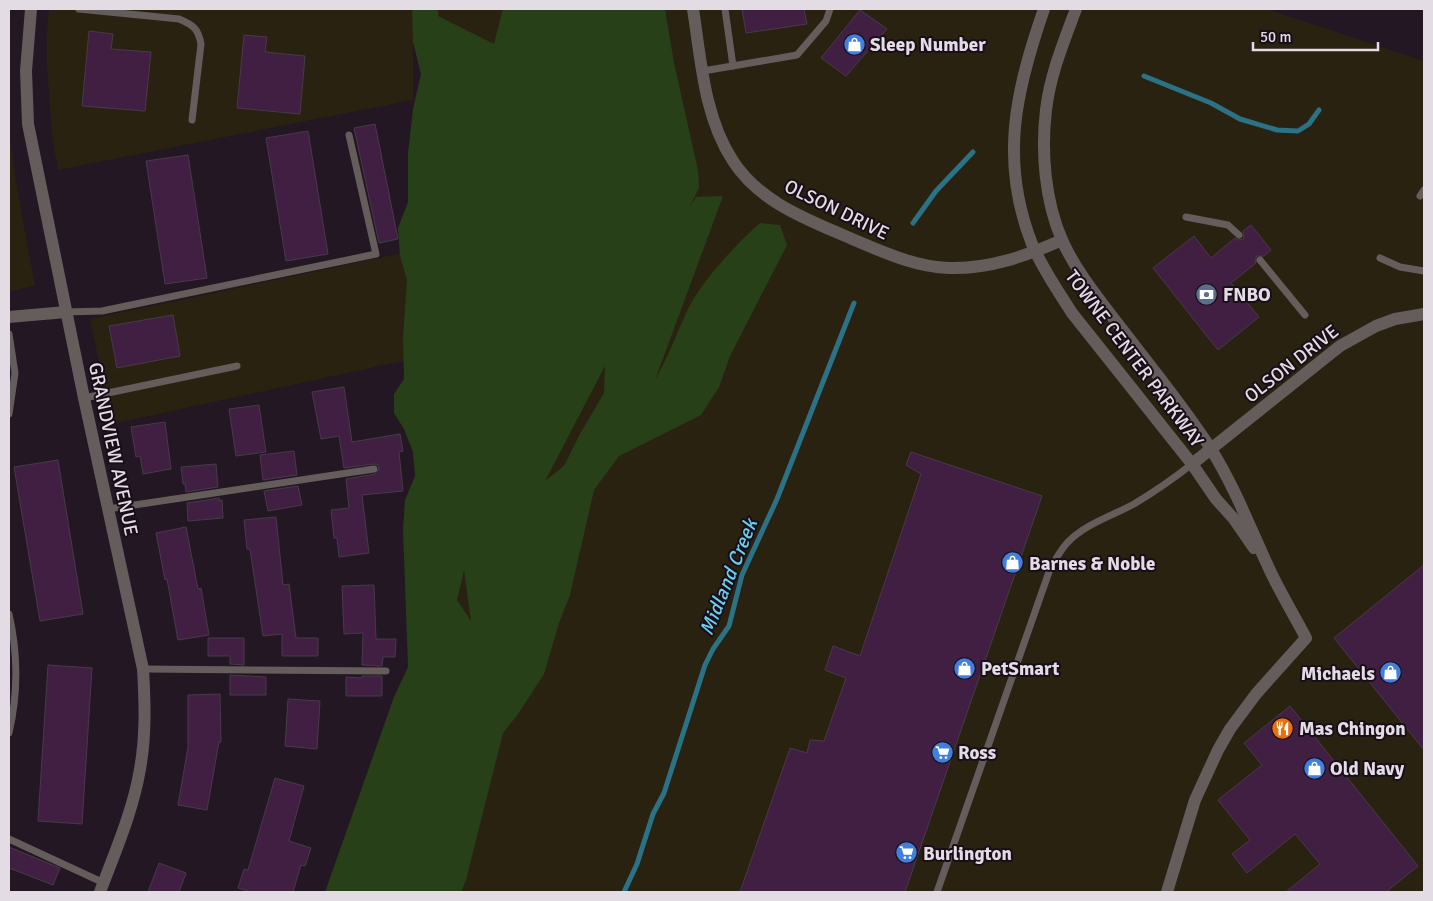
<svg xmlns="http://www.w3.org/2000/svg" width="1433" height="901" font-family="Signika,sans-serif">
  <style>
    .commercial { fill: #292211 }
    .green { fill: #284018; fill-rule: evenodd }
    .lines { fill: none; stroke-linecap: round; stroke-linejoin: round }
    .stream { stroke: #2c7286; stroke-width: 5 }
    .building { fill: #401f43; stroke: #473b48 }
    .lane { stroke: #655c5c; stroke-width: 7 }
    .street { stroke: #655c5c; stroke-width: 12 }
    .labels { text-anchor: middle; stroke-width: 4; stroke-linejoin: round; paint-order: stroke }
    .poi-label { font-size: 19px; font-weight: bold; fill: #e4dce4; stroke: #180e19; text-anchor: start }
    .street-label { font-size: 19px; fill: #e4dce4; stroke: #180e19 }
    .water-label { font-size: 20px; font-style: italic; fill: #69d0f0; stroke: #180e19 }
  </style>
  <rect width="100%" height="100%" fill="#221722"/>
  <g class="commercial">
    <polygon points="49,9 413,9 413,100 58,170 52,136 47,67 47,33"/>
    <polygon points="422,9 1267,9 1424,61 1424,892 412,892"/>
    <polygon points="9,129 17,188 35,286 9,291"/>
    <polygon points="412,251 412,359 112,424 90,319"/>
  </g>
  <path class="green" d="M412,9H438V16L494,44L503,9H665L674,63L698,170L699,188L689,208L696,197L723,196L655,380C668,358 677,332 688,309C703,280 735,245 760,223L780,225L787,245L730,356L719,387L701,415L619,456L594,490L570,595L559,623L544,674L518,714L503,733L466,880L461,892H325L394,697L408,667L403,529L405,500L415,476L413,452L404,429L394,413V394L404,379L403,338L407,280L400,256L398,228L408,202V153L413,109L421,74L413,42ZM605,366L604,393L580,434L564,466L545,481ZM464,570L471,621L457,600Z"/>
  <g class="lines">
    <g class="stream">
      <polyline points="1144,76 1211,103 1240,119 1277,130 1298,131 1309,124 1319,110"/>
      <polyline points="913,223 936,191 973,152"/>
      <polyline points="624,892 637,864 653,814 664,793 705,665 713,649 729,626 742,575 777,499 854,303"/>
    </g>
  </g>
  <g class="building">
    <polygon points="742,9 804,9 807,24 746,33"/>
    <polygon points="860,10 887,29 846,76 821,58"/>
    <polygon points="89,31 113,34 111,49 151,52 145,111 82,106"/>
    <polygon points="244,35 267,37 265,52 305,56 300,114 237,108"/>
    <polygon points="375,124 398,239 379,243 354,128"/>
    <polygon points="308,131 328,254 286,261 266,138"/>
    <polygon points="188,155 207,278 165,284 146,161"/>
    <polygon points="1251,225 1271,250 1264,256 1257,256 1255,259 1256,263 1231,283 1259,317 1218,350 1153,268 1194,236 1211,258 1235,238 1238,240 1243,239 1244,236 1243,231"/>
    <polygon points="173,315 180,356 117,368 109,326"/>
    <polygon points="344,387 352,442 400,434 403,451 399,452 403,491 362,495 369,553 339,557 337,538 334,538 331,510 349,508 346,479 375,474 379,469 378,465 374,464 344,468 339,436 321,439 312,392"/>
    <polygon points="259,405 266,452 236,456 229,409"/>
    <polygon points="165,422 171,469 143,474 140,456 136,457 131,427"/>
    <polygon points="294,451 297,475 263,480 260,455"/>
    <polygon points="911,452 1042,496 905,892 740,892 790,748 807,753 810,740 824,741 846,678 825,670 833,646 860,656 921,474 906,465"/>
    <polygon points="58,460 83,614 40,621 14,467"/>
    <polygon points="216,464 218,487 186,492 185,484 183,484 181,467"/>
    <polygon points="298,486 302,505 268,511 264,491"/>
    <polygon points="219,498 219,501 222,500 223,518 188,521 187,503"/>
    <polygon points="276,517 283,585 289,584 296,638 318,638 318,656 282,656 282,634 263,636 250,549 247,549 244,520"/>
    <polygon points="186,527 198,589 201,588 209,635 178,640 167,579 165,580 156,533"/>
    <polygon points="1424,565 1424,750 1334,638"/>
    <polygon points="374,585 376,639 396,639 395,657 383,657 382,666 362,665 363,633 344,634 342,586"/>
    <polygon points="208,638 244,638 244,665 230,664 230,656 208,656"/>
    <polygon points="48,665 92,668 82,824 38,821"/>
    <polygon points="230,675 266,677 266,695 230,695"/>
    <polygon points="362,676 382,676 382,696 346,696 346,677 362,678"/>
    <polygon points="220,694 221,742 219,742 207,810 178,805 188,747 188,695"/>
    <polygon points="288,699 320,701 317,749 285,746"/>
    <polygon points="1290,706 1418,866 1386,892 1286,892 1320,864 1295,834 1247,873 1232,854 1250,840 1218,800 1262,765 1244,743"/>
    <polygon points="275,778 304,786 289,841 311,848 305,866 301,865 293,892 251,892 238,888 244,869 248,870"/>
    <polygon points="9,847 60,868 53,885 9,868"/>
    <polygon points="159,863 186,873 179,892 148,892"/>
  </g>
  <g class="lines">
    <g class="lane">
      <path d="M79,9L179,19C193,25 198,28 201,44L192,120"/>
      <polyline points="725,9 733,66"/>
      <polyline points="703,71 797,55 826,21 830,9"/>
      <polyline points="1420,196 1424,190"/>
      <polyline points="1186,217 1228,225 1239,235"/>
      <polyline points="1380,258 1400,267 1424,271"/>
      <polyline points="1260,260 1305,315"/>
      <polyline points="66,312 102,311 376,254 349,135"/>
      <polyline points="9,334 15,373 9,414"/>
      <polyline points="84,398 237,366"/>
      <polyline points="108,509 374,469"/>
      <path d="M9,614C18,653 18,694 9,733"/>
      <polyline points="143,669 386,671"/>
      <polyline points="9,839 104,883"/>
      <path d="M937,892L1050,569C1055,560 1060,551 1067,543C1085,524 1112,516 1134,504C1154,492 1173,479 1192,464"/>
    </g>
    <g class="street">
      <path d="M31,9L26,71L28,124L84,398L143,669C145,703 146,736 140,769C133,811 115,852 100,892"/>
      <path d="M693,9C701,60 704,117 733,161C760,203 809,220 852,239C883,252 915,267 949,268C990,269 1026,256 1062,240"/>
      <path d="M1044,9C1016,90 999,160 1032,244C1042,268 1058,291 1072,313L1192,464L1216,499L1234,519L1254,548"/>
      <path d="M1076,9C1064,41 1050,75 1046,110C1041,152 1045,201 1062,240C1075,269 1095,294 1114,319C1147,362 1182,404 1211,449C1234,486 1249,525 1267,564C1278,589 1293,613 1306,638L1256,694L1230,729L1218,750L1195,800L1167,892"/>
      <polyline points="9,317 66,312"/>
      <polyline points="1192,464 1340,346 1376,326 1395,319 1424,314"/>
    </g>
  </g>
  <defs>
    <symbol id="shop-disc" viewBox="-11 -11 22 22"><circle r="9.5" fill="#3f7fe0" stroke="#180e19"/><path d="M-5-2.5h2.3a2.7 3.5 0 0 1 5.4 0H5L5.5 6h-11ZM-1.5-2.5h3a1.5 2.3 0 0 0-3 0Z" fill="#fff"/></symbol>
    <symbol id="bank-disc" viewBox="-11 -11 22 22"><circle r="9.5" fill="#5c6f8a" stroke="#180e19"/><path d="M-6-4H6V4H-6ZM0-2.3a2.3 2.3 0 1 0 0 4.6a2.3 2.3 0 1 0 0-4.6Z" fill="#fff"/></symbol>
    <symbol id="restaurant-disc" viewBox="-11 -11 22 22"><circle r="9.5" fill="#e8710a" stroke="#180e19"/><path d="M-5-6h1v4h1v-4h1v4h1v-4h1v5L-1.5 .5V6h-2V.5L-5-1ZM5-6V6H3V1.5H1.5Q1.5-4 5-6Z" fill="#fff"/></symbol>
    <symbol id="supermarket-disc" viewBox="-11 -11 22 22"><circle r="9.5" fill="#3f7fe0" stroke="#180e19"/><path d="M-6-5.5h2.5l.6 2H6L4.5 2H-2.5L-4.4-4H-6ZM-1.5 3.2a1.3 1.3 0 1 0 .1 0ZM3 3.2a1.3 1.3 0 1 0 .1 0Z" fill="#fff"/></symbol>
  </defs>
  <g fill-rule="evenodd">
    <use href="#shop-disc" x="842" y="32" width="25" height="25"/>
    <use href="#bank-disc" x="1194" y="282" width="25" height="25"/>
    <use href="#shop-disc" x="1000" y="550" width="25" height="25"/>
    <use href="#shop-disc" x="952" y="656" width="25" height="25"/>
    <use href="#shop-disc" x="1378" y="660" width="25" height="25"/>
    <use href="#restaurant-disc" x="1270" y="716" width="25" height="25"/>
    <use href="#supermarket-disc" x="930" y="740" width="25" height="25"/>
    <use href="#shop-disc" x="1302" y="756" width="25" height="25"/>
    <use href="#supermarket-disc" x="894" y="840" width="25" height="25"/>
  </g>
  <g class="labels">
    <g class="poi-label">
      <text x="870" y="51">Sleep Number</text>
      <text x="1223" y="301">FNBO</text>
      <text x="1029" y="570">Barnes &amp; Noble</text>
      <text x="981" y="675">PetSmart</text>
      <text x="1375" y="680" text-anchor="end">Michaels</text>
      <text x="1299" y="735">Mas Chingon</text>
      <text x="958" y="759">Ross</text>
      <text x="1330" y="775">Old Navy</text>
      <text x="923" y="860">Burlington</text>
    </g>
    <g class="street-label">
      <text transform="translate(837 209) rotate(26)" y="7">OLSON DRIVE</text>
      <text transform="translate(1135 358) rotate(53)" y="7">TOWNE CENTER PARKWAY</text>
      <text transform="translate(1291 363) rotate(-38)" y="7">OLSON DRIVE</text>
      <text transform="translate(114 449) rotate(78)" y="7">GRANDVIEW AVENUE</text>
    </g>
    <g class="water-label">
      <text transform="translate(728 577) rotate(-68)" y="7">Midland Creek</text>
    </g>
  </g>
  <rect width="1433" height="901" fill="none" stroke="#e4dce4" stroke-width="20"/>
  <path d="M1253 42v8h125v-8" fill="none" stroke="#e4dce4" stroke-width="2.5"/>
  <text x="1260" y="42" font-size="15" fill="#e4dce4" stroke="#180e19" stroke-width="4" paint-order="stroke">50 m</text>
</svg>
